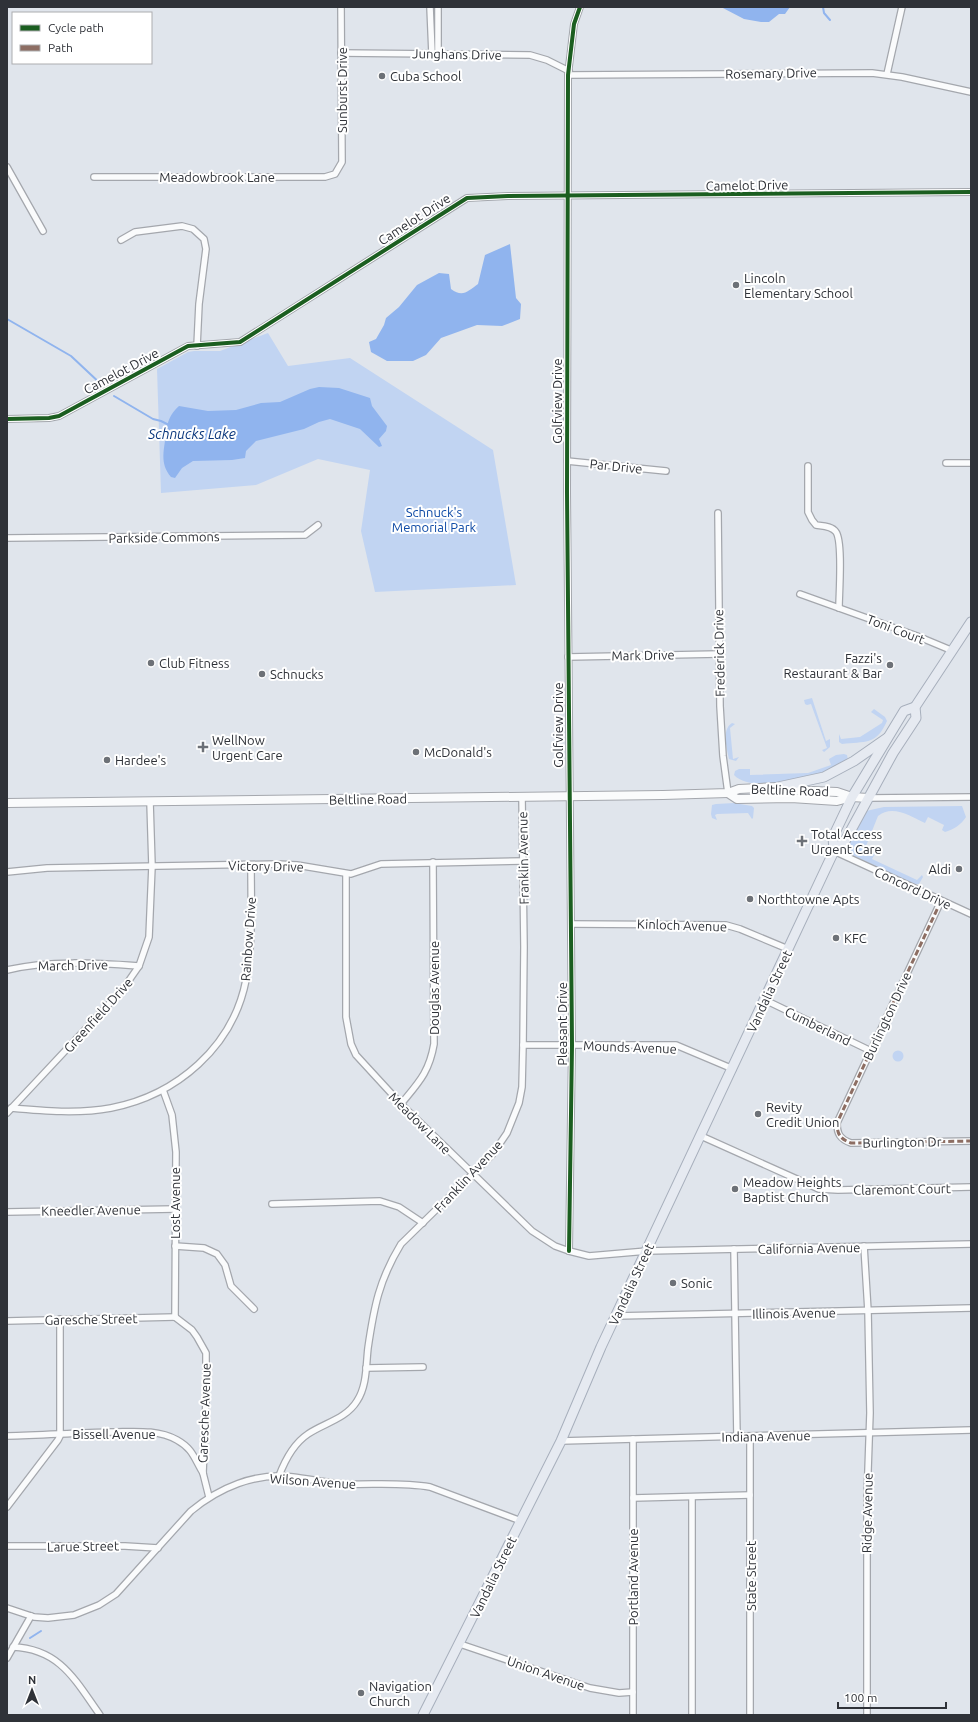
<svg xmlns="http://www.w3.org/2000/svg" width="978" height="1722" font-family="Ubuntu,sans-serif">
  <style>
    .green { fill: #c1d4f2 }
    .water { fill: #90b4ee }
    .lines { fill: none; stroke-linecap: round; stroke-linejoin: round }
    .stream { stroke: #90b4ee; stroke-width: 2 }
    .minor-casing { stroke: #a4a7ad; stroke-width: 8 }
    .secondary-casing { stroke: #a4a7ad; stroke-width: 10 }
    .primary-casing { stroke: #a7afbc; stroke-width: 11 }
    .minor { stroke: #fafbfc; stroke-width: 5.5 }
    .secondary { stroke: #fafbfc; stroke-width: 8 }
    .primary { stroke: #e6eaf1; stroke-width: 9 }
    .quiet { stroke: #8d6e63; stroke-width: 3; stroke-dasharray: 6 3; stroke-linecap: butt }
    .cycleway-casing { stroke: #fff; stroke-width: 6 }
    .cycleway { stroke: #1b5e20; stroke-width: 4 }
    .poi-dot { fill: #6d7177; stroke: #fff; stroke-width: 1.5 }
    .labels { text-anchor: middle; stroke-width: 4; stroke-linejoin: round; paint-order: stroke }
    .street-label { font-size: 13px; fill: #2f3238; stroke: #fff }
    .poi-label { font-size: 13px; fill: #2f3238; stroke: #fff; text-anchor: start }
    .park-label { font-size: 13px; fill: #0e4aa6; stroke: #fff }
    .water-label { font-size: 14px; font-style: italic; fill: #0a377c; stroke: #fff }
  </style>
  <rect width="100%" height="100%" fill="#e0e5ec"/>
  <g class="green">
    <polygon points="268,333 288,366 350,358 493,450 516,585 375,592 361,531 370,470 318,459 256,485 161,493 157,369 188,352 194,351 220,351"/>
    <polygon points="812,698 826,741 830,739 830,747 824,752 822,750 827,748 811,704 807,705 805,704 804,700"/>
    <path d="M874,709L885,717L887,721C876,746 865,741 842,744L839,742V734L841,739L860,737L882,723L883,720L871,712Z"/>
    <path d="M732,723L735,724L730,728L733,759L739,757L736,761L729,759C727,748 721,730 732,723Z"/>
    <path d="M844,754L847,755L848,760C839,765 830,772 820,774C801,780 749,792 734,775L735,771L739,769H750V775L808,773L831,765L829,759L836,755Z"/>
    <polygon points="734,803 752,806 754,808 753,818 752,819 748,813 717,814 715,815 717,820 712,818 711,814 712,805 716,804"/>
    <path d="M962,806L966,817C962,824 953,830 945,832L942,830L944,825L928,817L925,823C911,816 892,804 878,816L866,846L869,851L875,854L872,859L917,880L922,875L923,877L919,884H914L850,854L848,847V844L866,811L884,807Z"/>
    <circle cx="898" cy="1056" r="5.5"/>
  </g>
  <g class="water">
    <polygon points="721,7 790,7 785,14 779,14 769,22 761,22 744,19"/>
    <path d="M510,244L516,298L521,304L520,319L502,326L477,325L441,338L426,355L413,361H387L371,352L369,342L376,339L384,325L386,318L399,307L417,285L439,273L449,274L451,289C463,298 468,291 478,284L485,255Z"/>
    <path d="M319,387L339,388L370,398L372,406L387,426L386,431L379,439L382,446L379,447L360,429L330,419L319,422L304,429L256,441L246,451L245,458L232,460L193,461L182,468L175,478L171,477C161,465 163,454 165,441C167,426 167,417 179,406L208,411L236,410L261,403L280,402L310,389Z"/>
  </g>
  <g class="lines">
    <g class="stream">
      <polyline points="823,7 824,13 830,20"/>
      <polyline points="7,319 71,356 103,386"/>
      <polyline points="114,396 153,419 161,421 169,425"/>
      <polyline points="30,1638 41,1631"/>
    </g>
    <defs>
      <g id="minor">
        <polyline points="430,7 432,54"/>
        <polyline points="438,7 438,54"/>
        <polyline points="341,53 530,55 547,60 569,71"/>
        <polyline points="887,74 902,7"/>
        <polyline points="568,75 872,73 902,77 971,92"/>
        <polyline points="7,167 43,231"/>
        <polyline points="94,177 325,177 335,174 342,162 341,7"/>
        <polyline points="121,240 135,232 182,226 193,229 204,239 206,249 199,304 197,346"/>
        <polyline points="7,419 49,418 59,416 188,346 240,342 467,198 508,196 971,192"/>
        <polyline points="567,461 666,471"/>
        <polyline points="946,463 971,463"/>
        <path d="M808,466V512L812,520L816,525C823,526 832,526 836,532C843,542 839,594 839,608"/>
        <polyline points="718,513 720,706 723,756 728,793"/>
        <polyline points="7,538 305,535 318,525"/>
        <polyline points="800,594 917,636 953,651"/>
        <polyline points="568,657 719,654"/>
        <polyline points="868,798 971,797"/>
        <polyline points="834,851 971,914"/>
        <polyline points="7,872 47,868 277,864 297,865 351,874 381,864 523,861"/>
        <polyline points="346,874 346,1017 351,1044 356,1055 401,1104 532,1231 555,1246 569,1251 589,1256 647,1251 971,1244"/>
        <path d="M941,901L837,1123C837,1134 840,1139 851,1143L971,1141"/>
        <polyline points="571,924 726,925 740,929 788,949"/>
        <path d="M7,970C50,960 95,963 139,966"/>
        <polyline points="765,1000 871,1051"/>
        <polyline points="523,1045 676,1045 733,1069"/>
        <polyline points="163,1090 172,1115 176,1152 175,1317"/>
        <path d="M401,1104C418,1083 429,1073 434,1044L433,862"/>
        <path d="M11,1108C44,1111 79,1114 111,1108C177,1095 233,1047 246,980C253,946 251,900 251,865"/>
        <polyline points="7,1113 123,989 139,966 149,937 152,866 150,802"/>
        <polyline points="701,1136 819,1189 838,1190 971,1187"/>
        <polyline points="272,1204 380,1201 399,1207 423,1223"/>
        <polyline points="7,1212 175,1209"/>
        <polyline points="175,1246 204,1248 217,1254 225,1265 231,1286 254,1309"/>
        <polyline points="864,1246 868,1311 870,1413 867,1499 867,1715"/>
        <polyline points="734,1249 737,1437"/>
        <polyline points="569,1251 572,1045 567,492 568,75 574,24 580,7"/>
        <polyline points="616,1316 971,1308"/>
        <polyline points="175,1317 192,1330 197,1337 206,1353 206,1400 203,1473 209,1497"/>
        <polyline points="7,1321 175,1317"/>
        <polyline points="366,1368 423,1367"/>
        <path d="M7,1436C42,1435 76,1433 111,1432C133,1432 157,1429 177,1440C193,1449 194,1458 203,1473"/>
        <polyline points="750,1437 750,1715"/>
        <polyline points="633,1439 633,1715"/>
        <polyline points="561,1441 971,1430"/>
        <path d="M279,1476C285,1460 293,1444 308,1434C324,1423 346,1419 357,1401C367,1386 366,1365 368,1348C374,1307 379,1280 401,1244L492,1155L507,1133L519,1103L522,1087L523,1045L524,947L522,797"/>
        <polyline points="692,1497 692,1715"/>
        <polyline points="633,1498 750,1495"/>
        <polyline points="7,1507 58,1440 60,1436 60,1319"/>
        <polyline points="7,1546 125,1546 158,1548"/>
        <path d="M7,1608L34,1617L48,1618L74,1615L99,1605L116,1594L191,1511C219,1488 255,1472 293,1477C310,1479 327,1483 344,1484C373,1485 401,1482 430,1487L521,1521"/>
        <polyline points="460,1644 590,1688 619,1693 633,1692"/>
        <path d="M13,1647C60,1649 75,1680 100,1715"/>
        <polyline points="7,1658 31,1616"/>
      </g>
      <g id="secondary">
        <polyline points="728,793 737,799 791,798 837,801 852,797 868,798"/>
        <polyline points="7,803 663,795 728,793 739,789 778,787 788,790 837,792 852,797"/>
      </g>
      <g id="primary">
        <polyline points="778,787 824,777 854,761 887,738"/>
        <polyline points="834,851 833,837 852,797 904,711 915,707"/>
        <polyline points="423,1715 561,1441 601,1347 834,851 845,841 893,753 916,718 915,707 971,622"/>
      </g>
    </defs>
    <use href="#minor" class="minor-casing"/>
    <use href="#secondary" class="secondary-casing"/>
    <use href="#primary" class="primary-casing"/>
    <use href="#minor" class="minor"/>
    <use href="#secondary" class="secondary"/>
    <use href="#primary" class="primary"/>
    <path class="quiet" d="M941,901L837,1123C837,1134 840,1139 851,1143L971,1141"/>
    <defs>
      <g id="cycleway">
        <polyline points="7,419 49,418 59,416 188,346 240,342 467,198 508,196 971,192"/>
        <polyline points="569,1251 572,1045 567,492 568,75 574,24 580,7"/>
      </g>
    </defs>
    <use href="#cycleway" class="cycleway-casing"/>
    <use href="#cycleway" class="cycleway"/>
  </g>
  <g class="poi-dot">
    <circle cx="382" cy="76" r="4"/>
    <circle cx="736" cy="285" r="4"/>
    <circle cx="151" cy="663" r="4"/>
    <circle cx="890" cy="665" r="4"/>
    <circle cx="262" cy="674" r="4"/>
    <path d="M201 741h4v4h4v4h-4v4h-4v-4h-4v-4h4z"/>
    <circle cx="416" cy="752" r="4"/>
    <circle cx="107" cy="760" r="4"/>
    <path d="M800 835h4v4h4v4h-4v4h-4v-4h-4v-4h4z"/>
    <circle cx="959" cy="869" r="4"/>
    <circle cx="750" cy="899" r="4"/>
    <circle cx="836" cy="938" r="4"/>
    <circle cx="758" cy="1114" r="4"/>
    <circle cx="735" cy="1189" r="4"/>
    <circle cx="673" cy="1283" r="4"/>
    <circle cx="361" cy="1693" r="4"/>
  </g>
  <g class="labels">
    <g class="street-label">
      <text transform="translate(457 54) rotate(1)" y="5">Junghans Drive</text>
      <text transform="translate(771 73) rotate(-1)" y="5">Rosemary Drive</text>
      <text transform="translate(342 90) rotate(-90)" y="5">Sunburst Drive</text>
      <text x="217" y="182">Meadowbrook Lane</text>
      <text transform="translate(747 185) rotate(-1)" y="5">Camelot Drive</text>
      <text transform="translate(414 219) rotate(-33)" y="5">Camelot Drive</text>
      <text transform="translate(121 371) rotate(-28)" y="5">Camelot Drive</text>
      <text transform="translate(557 401) rotate(-90)" y="5">Golfview Drive</text>
      <text transform="translate(616 466) rotate(6)" y="5">Par Drive</text>
      <text transform="translate(164 537) rotate(-1)" y="5">Parkside Commons</text>
      <text transform="translate(896 629) rotate(21)" y="5">Toni Court</text>
      <text transform="translate(719 653) rotate(-91)" y="5">Frederick Drive</text>
      <text transform="translate(643 655) rotate(-1)" y="5">Mark Drive</text>
      <text transform="translate(558 725) rotate(-90)" y="5">Golfview Drive</text>
      <text transform="translate(790 790) rotate(2)" y="5">Beltline Road</text>
      <text transform="translate(368 799) rotate(-1)" y="5">Beltline Road</text>
      <text transform="translate(523 858) rotate(-91)" y="5">Franklin Avenue</text>
      <text transform="translate(266 866) rotate(1)" y="5">Victory Drive</text>
      <text transform="translate(913 888) rotate(25)" y="5">Concord Drive</text>
      <text transform="translate(682 925) rotate(2)" y="5">Kinloch Avenue</text>
      <text transform="translate(248 939) rotate(-86)" y="5">Rainbow Drive</text>
      <text transform="translate(73 965) rotate(-1)" y="5">March Drive</text>
      <text transform="translate(434 988) rotate(-90)" y="5">Douglas Avenue</text>
      <text transform="translate(769 991) rotate(-65)" y="5">Vandalia Street</text>
      <text transform="translate(98 1015) rotate(-48)" y="5">Greenfield Drive</text>
      <text transform="translate(887 1016) rotate(-65)" y="5">Burlington Drive</text>
      <text transform="translate(562 1024) rotate(-90)" y="5">Pleasant Drive</text>
      <text transform="translate(818 1026) rotate(26)" y="5">Cumberland</text>
      <text transform="translate(630 1047) rotate(2)" y="5">Mounds Avenue</text>
      <text transform="translate(420 1123) rotate(45)" y="5">Meadow Lane</text>
      <text transform="translate(902 1142) rotate(-1)" y="5">Burlington Dr</text>
      <text transform="translate(468 1176) rotate(-47)" y="5">Franklin Avenue</text>
      <text transform="translate(902 1189) rotate(-1)" y="5">Claremont Court</text>
      <text transform="translate(175 1203) rotate(-90)" y="5">Lost Avenue</text>
      <text transform="translate(91 1210) rotate(-1)" y="5">Kneedler Avenue</text>
      <text transform="translate(809 1248) rotate(-1)" y="5">California Avenue</text>
      <text transform="translate(631 1284) rotate(-65)" y="5">Vandalia Street</text>
      <text transform="translate(794 1313) rotate(-1)" y="5">Illinois Avenue</text>
      <text transform="translate(91 1319) rotate(-1)" y="5">Garesche Street</text>
      <text transform="translate(204 1413) rotate(-88)" y="5">Garesche Avenue</text>
      <text x="114" y="1439">Bissell Avenue</text>
      <text transform="translate(766 1436) rotate(-1)" y="5">Indiana Avenue</text>
      <text transform="translate(313 1481) rotate(4)" y="5">Wilson Avenue</text>
      <text transform="translate(867 1513) rotate(-89)" y="5">Ridge Avenue</text>
      <text transform="translate(83 1546) rotate(-1)" y="5">Larue Street</text>
      <text transform="translate(751 1576) rotate(-90)" y="5">State Street</text>
      <text transform="translate(493 1577) rotate(-64)" y="5">Vandalia Street</text>
      <text transform="translate(633 1577) rotate(-90)" y="5">Portland Avenue</text>
      <text transform="translate(546 1673) rotate(19)" y="5">Union Avenue</text>
    </g>
    <g class="poi-label">
      <text x="390" y="81">Cuba School</text>
      <text x="744" y="283">Lincoln<tspan x="744" dy="15">Elementary School</tspan></text>
      <text x="882" y="663" text-anchor="end">Fazzi's<tspan x="882" dy="15">Restaurant &amp; Bar</tspan></text>
      <text x="159" y="668">Club Fitness</text>
      <text x="270" y="679">Schnucks</text>
      <text x="212" y="745">WellNow<tspan x="212" dy="15">Urgent Care</tspan></text>
      <text x="424" y="757">McDonald's</text>
      <text x="115" y="765">Hardee's</text>
      <text x="811" y="839">Total Access<tspan x="811" dy="15">Urgent Care</tspan></text>
      <text x="951" y="874" text-anchor="end">Aldi</text>
      <text x="758" y="904">Northtowne Apts</text>
      <text x="844" y="943">KFC</text>
      <text x="766" y="1112">Revity<tspan x="766" dy="15">Credit Union</tspan></text>
      <text x="743" y="1187">Meadow Heights<tspan x="743" dy="15">Baptist Church</tspan></text>
      <text x="681" y="1288">Sonic</text>
      <text x="369" y="1691">Navigation<tspan x="369" dy="15">Church</tspan></text>
    </g>
    <g class="park-label">
      <text x="434" y="517">Schnuck's<tspan x="434" dy="15">Memorial Park</tspan></text>
    </g>
    <g class="water-label">
      <text x="192" y="439">Schnucks Lake</text>
    </g>
  </g>
  <rect width="978" height="1722" fill="none" stroke="#2f3238" stroke-width="16"/>
  <rect x="12" y="12" width="140" height="52" fill="#ffffff" stroke="#acadaf"/>
  <rect x="20" y="25" width="20" height="6" fill="#1b5e20" stroke="#acadaf"/>
  <text x="48" y="32" font-size="12" fill="#2f3238">Cycle path</text>
  <rect x="20" y="45" width="20" height="6" fill="#8d6e63" stroke="#acadaf"/>
  <text x="48" y="52" font-size="12" fill="#2f3238">Path</text>
  <g transform="translate(32 1690)" stroke="#ffffff" stroke-width="3" paint-order="stroke">
  <path d="M0-3L7 15L0 10L-7 15Z" fill="#2f3238"/>
  <text y="-6" font-size="11" font-weight="bold" text-anchor="middle" fill="#2f3238">N</text>
  </g>
  <path d="M838 1702v6h108v-6" fill="none" stroke="#2f3238" stroke-width="2"/>
  <text x="844" y="1702" font-size="12" fill="#2f3238" stroke="#ffffff" stroke-width="3" paint-order="stroke">100 m</text>
</svg>
